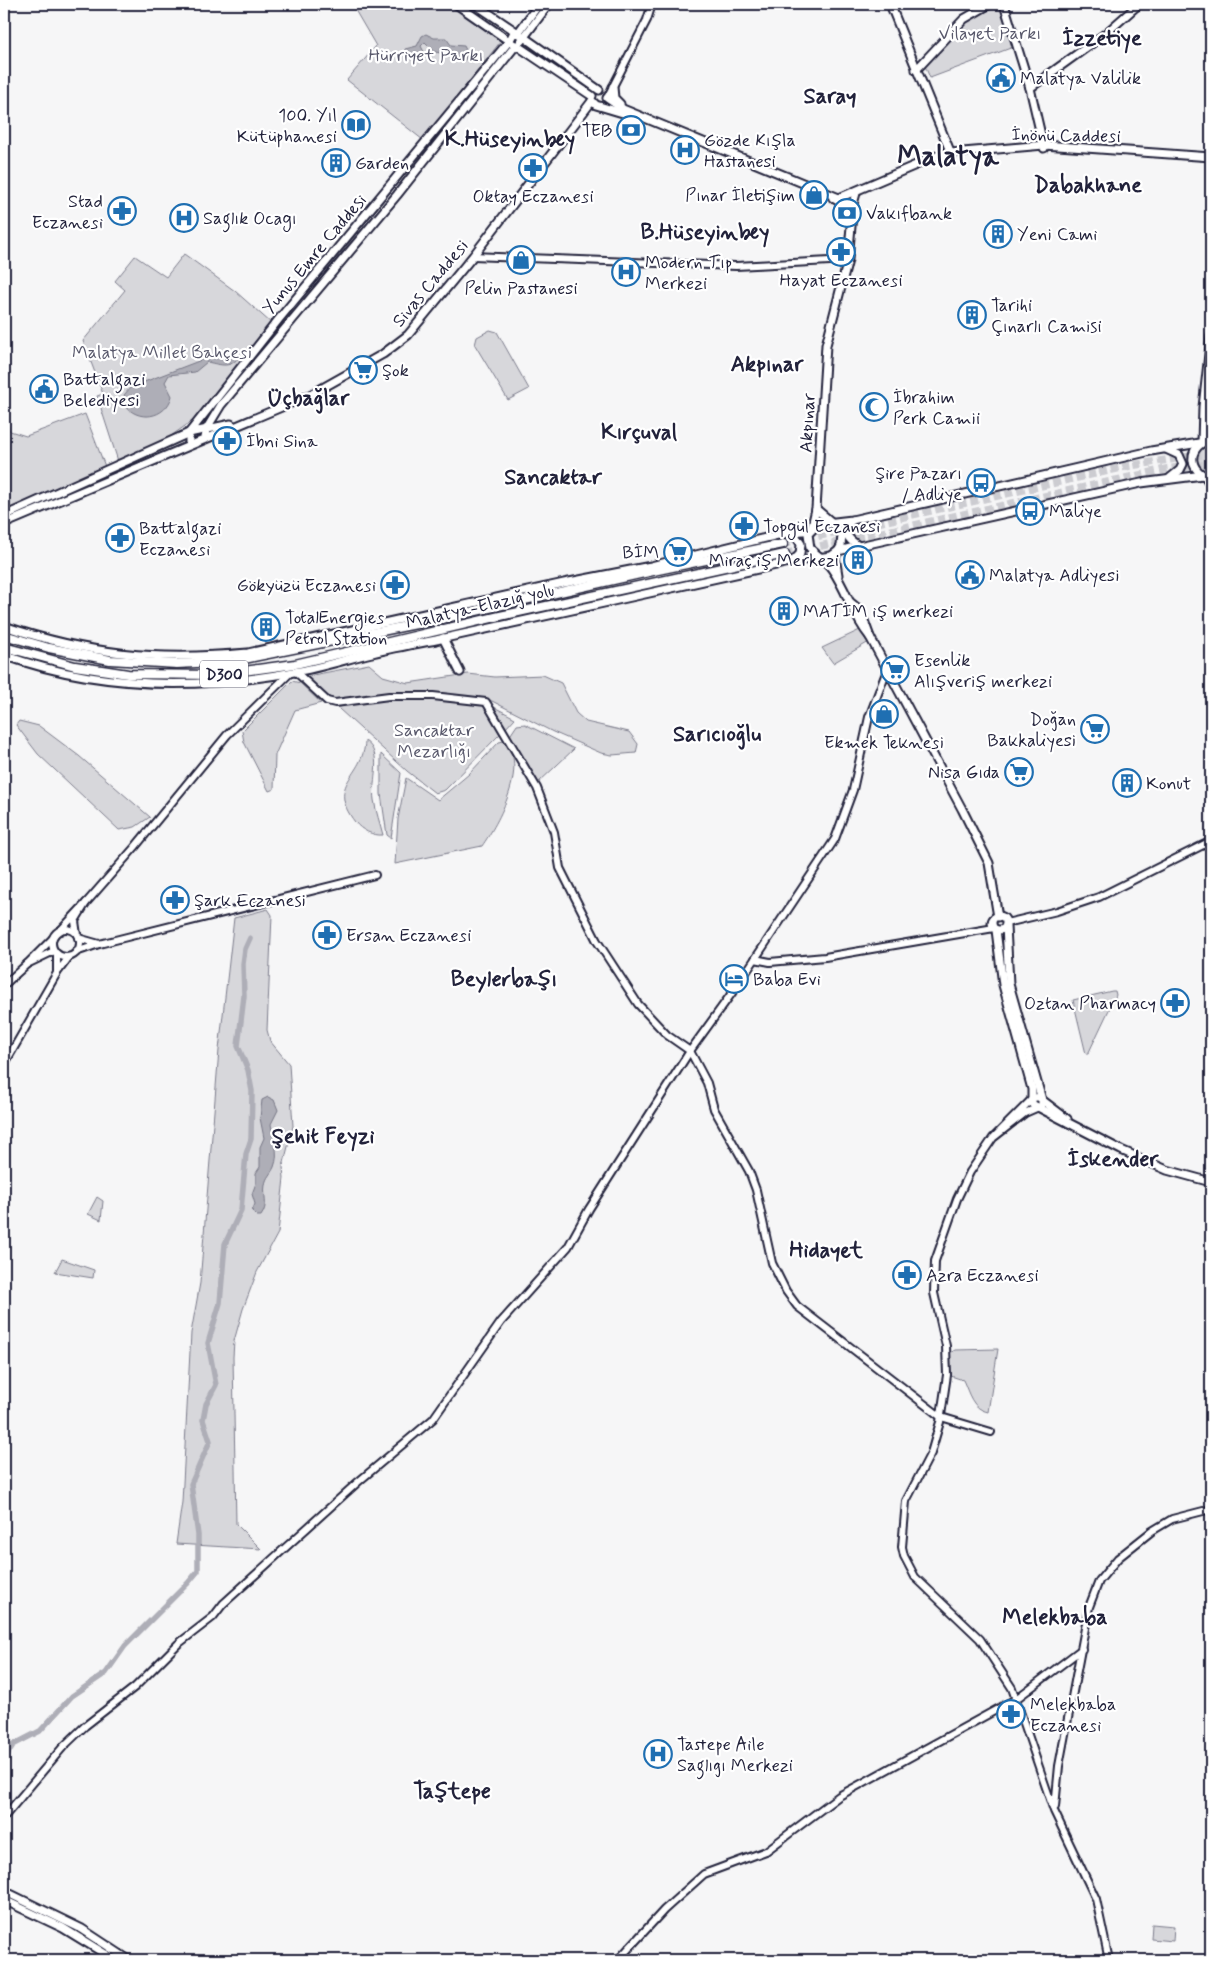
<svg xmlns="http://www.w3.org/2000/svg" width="1215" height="1964" font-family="Mynerve,sans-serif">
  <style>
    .green { fill: #d7d7db; stroke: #7c7c8b }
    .water { fill: #aeaeb7; stroke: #767685 }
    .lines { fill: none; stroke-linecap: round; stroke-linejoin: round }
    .stream { stroke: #767685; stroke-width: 1 }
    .canal { stroke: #aeaeb7; stroke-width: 5.5 }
    .trunk-tunnel { stroke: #ccccd1; stroke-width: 8; stroke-dasharray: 8 4; stroke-linecap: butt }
    .tertiary-casing { stroke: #22223b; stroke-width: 10 }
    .secondary-casing { stroke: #22223b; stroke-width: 11 }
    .trunk-casing { stroke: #22223b; stroke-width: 11 }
    .tertiary { stroke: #fff; stroke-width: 6 }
    .secondary { stroke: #fff; stroke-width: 7 }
    .trunk { stroke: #fff; stroke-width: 8 }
    .labels { text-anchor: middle; stroke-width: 4.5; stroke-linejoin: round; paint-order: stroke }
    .shield { fill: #fff; stroke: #646476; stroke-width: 1 }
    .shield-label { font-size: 16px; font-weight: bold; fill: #22223b }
    .park-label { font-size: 18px; fill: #58586b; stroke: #fff }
    .poi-label { font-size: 18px; fill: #22223b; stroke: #fff; text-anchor: start }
    .street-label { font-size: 18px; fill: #22223b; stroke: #fff }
    .district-label { font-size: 22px; font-weight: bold; fill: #22223b; stroke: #fff }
    .town-label { font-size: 28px; font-weight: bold; fill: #22223b; stroke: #fff }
  </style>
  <rect width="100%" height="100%" fill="#f6f6f7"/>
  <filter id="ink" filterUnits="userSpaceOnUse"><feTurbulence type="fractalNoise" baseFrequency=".02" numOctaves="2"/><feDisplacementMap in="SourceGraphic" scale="10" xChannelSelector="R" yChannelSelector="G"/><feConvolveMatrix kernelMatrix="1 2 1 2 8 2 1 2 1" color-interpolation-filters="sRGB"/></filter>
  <g filter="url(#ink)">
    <g class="green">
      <polygon points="359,4 449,4 501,41 423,140 347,80 376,46 355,10 360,7"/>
      <polygon points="999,4 1002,5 1016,46 930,78 925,66 966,21"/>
      <polygon points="184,254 235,291 271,323 195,419 158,445 118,461 97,396 103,394 83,341 125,290 115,281 135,256 166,277"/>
      <polygon points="490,330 497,332 529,389 508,400 475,345 477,337"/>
      <polygon points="85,414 106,469 9,511 4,499 4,415 10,431 26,436"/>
      <polygon points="1206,447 1211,447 1211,468 1200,467 1196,456 1199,450"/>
      <polygon points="862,629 869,642 833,663 822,648"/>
      <polygon points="369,664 383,676 408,683 468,674 495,677 543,675 561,683 576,713 586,722 629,732 638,744 636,753 612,755 601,753 553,732 492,701 420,693 329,699 307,679 308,676"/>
      <polygon points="292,681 300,683 321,703 295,710 275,755 274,789 269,791 244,742 242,731"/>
      <polygon points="388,699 441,699 483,704 500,734 445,790 435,793 407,771 339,709 342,704"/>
      <polygon points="494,707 515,718 505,729"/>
      <polygon points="19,721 39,726 79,756 150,817 135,827 119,830 38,754 16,725"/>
      <polygon points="525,724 574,749 538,783 509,737 517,725"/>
      <path d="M365,741C384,753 371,781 374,800C376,812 380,823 383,835C373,836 361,830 355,822C325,783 364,777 365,741Z"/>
      <path d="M504,741C530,765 498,823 482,846L395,864L398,819L406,778L438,800L469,774L499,742Z"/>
      <polygon points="381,754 401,773 391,838 387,835 381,794"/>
      <polygon points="268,909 272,915 267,1030 270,1041 289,1064 293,1126 283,1167 284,1178 278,1233 257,1272 243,1309 234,1341 233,1357 236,1524 261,1549 176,1544 182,1502 191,1333 200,1283 219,1050 234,918"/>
      <polygon points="1112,991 1115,991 1116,995 1088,1054 1086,1054 1073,1000"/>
      <polygon points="97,1197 103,1201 101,1220 88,1214"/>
      <polygon points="62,1259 94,1270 93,1278 55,1272"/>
      <path d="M998,1349L988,1412C972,1409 969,1393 963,1380L951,1376L950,1353L955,1350Z"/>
      <polygon points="1152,1924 1174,1926 1173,1941 1151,1939"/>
    </g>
    <g class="water">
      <path d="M426,34L434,38H446L451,45L464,46L467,52L465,60L461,62L447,54L435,52L425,42L421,46L425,54C421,59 412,61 407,57L405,49L417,46L422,36Z"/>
      <path d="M217,354H235L240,356C230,369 222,365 207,362L195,372L169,375L165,382L172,396C166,419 137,423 124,404V395L131,387Z"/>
      <path d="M268,1097L274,1100L278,1110L271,1124C273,1139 280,1152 274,1167C271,1174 266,1177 265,1185C263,1196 269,1205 261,1216H257L252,1211L255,1204L252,1194L256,1183V1173L260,1167V1147L264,1138L260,1118L262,1100Z"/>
    </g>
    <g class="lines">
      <g class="stream">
        <polyline points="503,54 509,48"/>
        <polyline points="292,314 462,103"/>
      </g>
      <polyline class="canal" points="4,1774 8,1753 13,1745 40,1731 72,1696 106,1673 125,1646 188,1583 198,1571 198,1535 191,1484 210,1441 203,1420 206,1404 216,1385 208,1343 220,1303 225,1244 241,1210 246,1154 251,1139 252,1091 248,1070 238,1046 244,996 243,964 245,949 250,938"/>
      <g class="trunk-tunnel">
        <polyline points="783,544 1129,466 1211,453"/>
        <polyline points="785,554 1167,469 1211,464"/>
      </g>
      <defs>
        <g id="tertiary">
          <polyline points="607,98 647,20 652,4"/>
          <polyline points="473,256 736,266 848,260"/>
          <polyline points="296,672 327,701 335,703 389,696 433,696 486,702 537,788 554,832 560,868 597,941 638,1004 667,1035 690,1051 707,1083 714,1109 749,1171 756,1190 772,1263 786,1291 797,1306 941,1417 991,1432"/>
          <polyline points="86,903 135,847 227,735 290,673"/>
          <polyline points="1006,923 1057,911 1099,897 1211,841"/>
          <circle cx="66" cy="943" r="14"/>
          <polyline points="60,931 86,903 75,921 77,935"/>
          <polyline points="52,939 27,964 54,951"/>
          <polyline points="99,944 375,875"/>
          <polyline points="76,952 99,944 78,938"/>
          <polyline points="57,954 57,973 69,957"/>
          <polyline points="755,959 770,962 825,957 994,928"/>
          <polyline points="4,985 27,964"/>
          <polyline points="4,1065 57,973"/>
          <polyline points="993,1138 1025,1113 1041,1106 1042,1100 1038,1097 1033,1098 993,1138 970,1172 957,1199 935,1261 934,1293 946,1346 947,1375 940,1422 931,1453 906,1501 902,1547 904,1556 915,1577 980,1639 1012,1688 1054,1811 1096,1899 1109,1960"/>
          <polyline points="1055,1807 1059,1766 1089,1607 1099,1581 1118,1558 1152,1531 1172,1519 1211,1509"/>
          <polyline points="4,1817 63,1747 85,1726 135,1687 178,1644 213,1617 223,1604 358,1482 433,1419 501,1322 568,1247 589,1209 690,1051 737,986 835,839 853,790 869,717 887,670"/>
          <polyline points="618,1960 664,1910 704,1874 766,1851 839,1796 1016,1699 1082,1649"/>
        </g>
        <g id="secondary">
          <polyline points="456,4 512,43"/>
          <polyline points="475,4 518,33 539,4"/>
          <polyline points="890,4 952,156"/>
          <polyline points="1004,4 1030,88 1044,148"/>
          <polyline points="521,41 549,4"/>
          <polyline points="916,70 964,19 990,4"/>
          <polyline points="613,87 614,98 620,104"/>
          <polyline points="1030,88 1105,34 1139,4"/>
          <polyline points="607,98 623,109 839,198 937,156 951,153 1044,145 1211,157"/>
          <polyline points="592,101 596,105 626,114"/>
          <polyline points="833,198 843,204 851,220"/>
          <polyline points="1211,375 1209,405 1211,426"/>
          <polyline points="205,438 207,428 221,405 397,195 516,45 592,96"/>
          <polyline points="1202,443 1203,407 1211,336"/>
          <path d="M1202,443C1189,452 1190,467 1203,475"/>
          <polyline points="189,445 189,433 197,423 279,319 510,40 513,34 518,33 599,90"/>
          <polyline points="1166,449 1179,455 1183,464 1180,470 1170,478"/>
          <polyline points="1205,476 1211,485"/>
          <polyline points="816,509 836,526 842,535 841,546 835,557 838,575"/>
          <polyline points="4,516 189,433 231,424"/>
          <path d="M852,520C841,531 848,540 859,546"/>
          <polyline points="4,524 310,395 383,354 408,335 473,256 592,101"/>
          <polyline points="811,530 816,509 826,345 848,260 853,204 856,193"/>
          <polyline points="787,533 797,538 801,544 800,554 793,561"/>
          <polyline points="850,602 860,610 870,637 962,809 989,863 998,917"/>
          <path d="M4,626C90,655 157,661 248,653L564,583L651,566L786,533L811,530"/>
          <path d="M870,637C852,615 848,592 832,569C826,560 817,556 810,548L808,534L818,524L852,520L1151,451L1211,441"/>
          <polyline points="443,638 460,672"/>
          <path d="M4,655C98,689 196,690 294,672C320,668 346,659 372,653C393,648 415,644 436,640C554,615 672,587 790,562L831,556L838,551L859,546L1141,483L1203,475L1211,476"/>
          <circle cx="999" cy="923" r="7"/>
          <polyline points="1006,926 1009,984 1042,1100 1067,1119"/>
          <polyline points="996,930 1003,985 1032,1089 1032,1104 1121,1150 1167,1170 1211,1182"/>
          <polyline points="4,1891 82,1929 129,1960"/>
          <polyline points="4,1900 63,1928 115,1960"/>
        </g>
        <g id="trunk">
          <polyline points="4,635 49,648 110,660 177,664 234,661 441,619 653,571 783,544"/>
          <polyline points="4,647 75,666 128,674 214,675 295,664 500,616 785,554"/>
        </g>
      </defs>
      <use href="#tertiary" class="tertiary-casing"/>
      <use href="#secondary" class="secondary-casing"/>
      <use href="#trunk" class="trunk-casing"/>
      <use href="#tertiary" class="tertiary"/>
      <use href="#secondary" class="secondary"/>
      <use href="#trunk" class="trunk"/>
    </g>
  </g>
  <defs>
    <symbol id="civic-ring" viewBox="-11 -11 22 22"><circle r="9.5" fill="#fff" stroke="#1f6fb2" stroke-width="1.5"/><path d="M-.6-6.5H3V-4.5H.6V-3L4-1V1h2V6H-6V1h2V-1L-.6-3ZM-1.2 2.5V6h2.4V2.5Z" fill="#1f6fb2"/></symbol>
    <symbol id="library-ring" viewBox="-11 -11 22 22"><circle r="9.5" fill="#fff" stroke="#1f6fb2" stroke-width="1.5"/><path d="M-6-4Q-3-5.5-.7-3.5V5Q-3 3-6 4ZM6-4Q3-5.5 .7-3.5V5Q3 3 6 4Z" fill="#1f6fb2"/></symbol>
    <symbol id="bank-ring" viewBox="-11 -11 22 22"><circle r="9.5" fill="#fff" stroke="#1f6fb2" stroke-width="1.5"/><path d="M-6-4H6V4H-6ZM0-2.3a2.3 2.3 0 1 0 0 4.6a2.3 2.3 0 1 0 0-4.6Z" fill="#1f6fb2"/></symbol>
    <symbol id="hospital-ring" viewBox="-11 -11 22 22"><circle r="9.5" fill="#fff" stroke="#1f6fb2" stroke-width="1.5"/><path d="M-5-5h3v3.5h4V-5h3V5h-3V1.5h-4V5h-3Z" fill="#1f6fb2"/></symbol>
    <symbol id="building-ring" viewBox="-11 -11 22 22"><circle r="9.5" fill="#fff" stroke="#1f6fb2" stroke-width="1.5"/><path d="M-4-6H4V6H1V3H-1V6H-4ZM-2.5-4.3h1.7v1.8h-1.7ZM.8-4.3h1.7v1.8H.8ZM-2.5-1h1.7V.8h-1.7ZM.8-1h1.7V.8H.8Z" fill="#1f6fb2"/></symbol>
    <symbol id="pharmacy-ring" viewBox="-11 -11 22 22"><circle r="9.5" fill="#fff" stroke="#1f6fb2" stroke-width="1.5"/><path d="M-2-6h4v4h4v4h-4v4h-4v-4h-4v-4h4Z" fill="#1f6fb2"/></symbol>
    <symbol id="shop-ring" viewBox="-11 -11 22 22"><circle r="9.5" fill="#fff" stroke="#1f6fb2" stroke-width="1.5"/><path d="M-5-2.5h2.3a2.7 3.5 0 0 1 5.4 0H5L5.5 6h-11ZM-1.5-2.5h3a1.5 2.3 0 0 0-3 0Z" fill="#1f6fb2"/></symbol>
    <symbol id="supermarket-ring" viewBox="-11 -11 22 22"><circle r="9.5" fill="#fff" stroke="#1f6fb2" stroke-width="1.5"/><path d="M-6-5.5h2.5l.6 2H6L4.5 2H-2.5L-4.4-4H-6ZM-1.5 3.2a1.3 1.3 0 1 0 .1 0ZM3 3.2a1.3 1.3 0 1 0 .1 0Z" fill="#1f6fb2"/></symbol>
    <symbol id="mosque-ring" viewBox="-11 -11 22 22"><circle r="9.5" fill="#fff" stroke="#1f6fb2" stroke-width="1.5"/><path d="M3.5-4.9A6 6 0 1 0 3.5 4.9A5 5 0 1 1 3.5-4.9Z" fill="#1f6fb2"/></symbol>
    <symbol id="bus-ring" viewBox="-11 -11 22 22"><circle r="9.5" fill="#fff" stroke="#1f6fb2" stroke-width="1.5"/><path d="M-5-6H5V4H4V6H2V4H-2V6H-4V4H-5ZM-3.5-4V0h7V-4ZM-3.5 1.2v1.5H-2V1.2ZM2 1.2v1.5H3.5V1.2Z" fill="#1f6fb2"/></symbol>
    <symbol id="hotel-ring" viewBox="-11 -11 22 22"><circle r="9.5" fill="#fff" stroke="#1f6fb2" stroke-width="1.5"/><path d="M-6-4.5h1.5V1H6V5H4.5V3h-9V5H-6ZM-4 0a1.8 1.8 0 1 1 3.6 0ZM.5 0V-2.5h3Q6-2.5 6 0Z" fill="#1f6fb2"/></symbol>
  </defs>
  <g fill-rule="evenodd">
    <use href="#civic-ring" x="985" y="62" width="32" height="32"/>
    <use href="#library-ring" x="340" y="109" width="32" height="32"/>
    <use href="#bank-ring" x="615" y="114" width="32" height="32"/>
    <use href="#hospital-ring" x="669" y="134" width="32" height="32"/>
    <use href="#building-ring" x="320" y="147" width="32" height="32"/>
    <use href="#pharmacy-ring" x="517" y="152" width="32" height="32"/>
    <use href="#shop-ring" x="798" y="179" width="32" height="32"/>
    <use href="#pharmacy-ring" x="106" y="195" width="32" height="32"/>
    <use href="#bank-ring" x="831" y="197" width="32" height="32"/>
    <use href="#hospital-ring" x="168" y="202" width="32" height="32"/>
    <use href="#building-ring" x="982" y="218" width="32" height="32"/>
    <use href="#pharmacy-ring" x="825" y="236" width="32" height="32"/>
    <use href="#shop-ring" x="505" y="244" width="32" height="32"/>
    <use href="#hospital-ring" x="610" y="256" width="32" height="32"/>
    <use href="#building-ring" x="956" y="299" width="32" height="32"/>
    <use href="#supermarket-ring" x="347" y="354" width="32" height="32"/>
    <use href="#civic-ring" x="28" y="373" width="32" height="32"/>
    <use href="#mosque-ring" x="858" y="391" width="32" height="32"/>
    <use href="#pharmacy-ring" x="211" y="425" width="32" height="32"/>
    <use href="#bus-ring" x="965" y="467" width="32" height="32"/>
    <use href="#bus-ring" x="1014" y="495" width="32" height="32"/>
    <use href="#pharmacy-ring" x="728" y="510" width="32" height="32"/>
    <use href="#pharmacy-ring" x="104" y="522" width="32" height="32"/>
    <use href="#supermarket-ring" x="662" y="536" width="32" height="32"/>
    <use href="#building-ring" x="842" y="544" width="32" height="32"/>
    <use href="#civic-ring" x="954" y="559" width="32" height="32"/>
    <use href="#pharmacy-ring" x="379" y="569" width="32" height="32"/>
    <use href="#building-ring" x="768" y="595" width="32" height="32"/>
    <use href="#building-ring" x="250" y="611" width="32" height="32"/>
    <use href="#supermarket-ring" x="879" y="654" width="32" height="32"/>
    <use href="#shop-ring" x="868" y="698" width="32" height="32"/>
    <use href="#supermarket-ring" x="1079" y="713" width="32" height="32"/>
    <use href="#supermarket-ring" x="1003" y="756" width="32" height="32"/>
    <use href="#building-ring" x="1111" y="767" width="32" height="32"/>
    <use href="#pharmacy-ring" x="159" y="884" width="32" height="32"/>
    <use href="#pharmacy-ring" x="311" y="919" width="32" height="32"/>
    <use href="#hotel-ring" x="718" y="963" width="32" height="32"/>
    <use href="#pharmacy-ring" x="1159" y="987" width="32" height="32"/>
    <use href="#pharmacy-ring" x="891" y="1259" width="32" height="32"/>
    <use href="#pharmacy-ring" x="995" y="1698" width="32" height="32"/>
    <use href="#hospital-ring" x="642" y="1738" width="32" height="32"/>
  </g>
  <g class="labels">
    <rect class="shield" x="200" y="660.5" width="48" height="27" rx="4"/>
    <g class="shield-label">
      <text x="224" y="680">D300</text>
    </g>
    <g class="park-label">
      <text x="990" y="39">Vilayet Parkı</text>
      <text x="426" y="61">Hürriyet Parkı</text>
      <text x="162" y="358">Malatya Millet Bahçesi</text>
      <text x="434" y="736">Sancaktar<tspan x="434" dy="21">Mezarlığı</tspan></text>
    </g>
    <g class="poi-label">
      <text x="1020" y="84">Malatya Valilik</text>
      <text x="337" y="121" text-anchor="end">100. Yıl<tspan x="337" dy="21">Kütüphanesi</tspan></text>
      <text x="612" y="136" text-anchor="end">TEB</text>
      <text x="704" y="146">Gözde Kışla<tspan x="704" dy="21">Hastanesi</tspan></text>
      <text x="355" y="169">Garden</text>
      <text x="795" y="201" text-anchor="end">Pınar İletişim</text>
      <text x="533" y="202" text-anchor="middle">Oktay Eczanesi</text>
      <text x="103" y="207" text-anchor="end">Stad<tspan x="103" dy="21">Eczanesi</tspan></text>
      <text x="866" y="219">Vakıfbank</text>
      <text x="203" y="224">Saglık Ocagı</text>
      <text x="1017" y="240">Yeni Cami</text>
      <text x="645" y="268">Modern Tıp<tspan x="645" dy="21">Merkezi</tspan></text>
      <text x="841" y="286" text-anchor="middle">Hayat Eczanesi</text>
      <text x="521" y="294" text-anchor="middle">Pelin Pastanesi</text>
      <text x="991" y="311">Tarihi<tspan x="991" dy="21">Çınarlı Camisi</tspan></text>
      <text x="382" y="376">Şok</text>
      <text x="63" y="385">Battalgazi<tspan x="63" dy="21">Belediyesi</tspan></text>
      <text x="893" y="403">İbrahim<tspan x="893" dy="21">Perk Camii</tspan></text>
      <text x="246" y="447">İbni Sina</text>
      <text x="962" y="479" text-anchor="end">Şire Pazarı<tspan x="962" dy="21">/ Adliye</tspan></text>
      <text x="1049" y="517">Maliye</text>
      <text x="763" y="532">Topgül Eczanesi</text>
      <text x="139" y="534">Battalgazi<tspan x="139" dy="21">Eczanesi</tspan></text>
      <text x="659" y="558" text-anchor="end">BİM</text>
      <text x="839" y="566" text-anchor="end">Miraç iş Merkezi</text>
      <text x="989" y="581">Malatya Adliyesi</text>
      <text x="376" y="591" text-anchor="end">Gökyüzü Eczanesi</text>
      <text x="803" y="617">MATİM iş merkezi</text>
      <text x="285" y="623">TotalEnergies<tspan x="285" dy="21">Petrol Station</tspan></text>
      <text x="914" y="666">Esenlik<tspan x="914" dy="21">Alışveriş merkezi</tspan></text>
      <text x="1076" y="725" text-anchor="end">Doğan<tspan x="1076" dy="21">Bakkaliyesi</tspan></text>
      <text x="884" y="748" text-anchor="middle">Ekmek Teknesi</text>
      <text x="1000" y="778" text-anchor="end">Nisa Gıda</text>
      <text x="1146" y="789">Konut</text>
      <text x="194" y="906">Şark Eczanesi</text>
      <text x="346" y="941">Ersan Eczanesi</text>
      <text x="753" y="985">Baba Evi</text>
      <text x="1156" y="1009" text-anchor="end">Oztan Pharmacy</text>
      <text x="926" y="1281">Azra Eczanesi</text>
      <text x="1030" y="1710">Melekbaba<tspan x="1030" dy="21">Eczanesi</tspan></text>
      <text x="677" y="1750">Tastepe Aile<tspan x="677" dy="21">Saglıgı Merkezi</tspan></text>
    </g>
    <g class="street-label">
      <text transform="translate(1066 135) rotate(1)" y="6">İnönü Caddesi</text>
      <text transform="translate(314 254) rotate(-50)" y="6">Yunus Emre Caddesi</text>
      <text transform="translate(430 283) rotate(-50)" y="6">Sivas Caddesi</text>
      <text transform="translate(807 423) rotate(-87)" y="6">Akpınar</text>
      <text transform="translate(480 606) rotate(-13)" y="6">Malatya-Elazığ yolu</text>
    </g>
    <g class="district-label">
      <text x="1102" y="45">İzzetiye</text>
      <text x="830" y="103">Saray</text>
      <text x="510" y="146">K.Hüseyinbey</text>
      <text x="1088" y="192">Dabakhane</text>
      <text x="705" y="239">B.Hüseyinbey</text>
      <text x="767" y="371">Akpınar</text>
      <text x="308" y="405">Üçbağlar</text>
      <text x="639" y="439">Kırçuval</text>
      <text x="553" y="484">Sancaktar</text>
      <text x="717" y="741">Sarıcıoğlu</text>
      <text x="504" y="986">Beylerbaşı</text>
      <text x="323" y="1143">Şehit Feyzi</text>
      <text x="1113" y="1166">İskender</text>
      <text x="826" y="1257">Hidayet</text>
      <text x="1055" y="1624">Melekbaba</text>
      <text x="452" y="1798">Taştepe</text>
    </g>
    <g class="town-label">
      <text x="948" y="165">Malatya</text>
    </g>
  </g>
  <rect width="1215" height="1964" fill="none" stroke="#fff" stroke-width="20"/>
  <rect x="10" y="10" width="1195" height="1944" fill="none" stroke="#22223b" stroke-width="2" filter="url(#ink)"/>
</svg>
